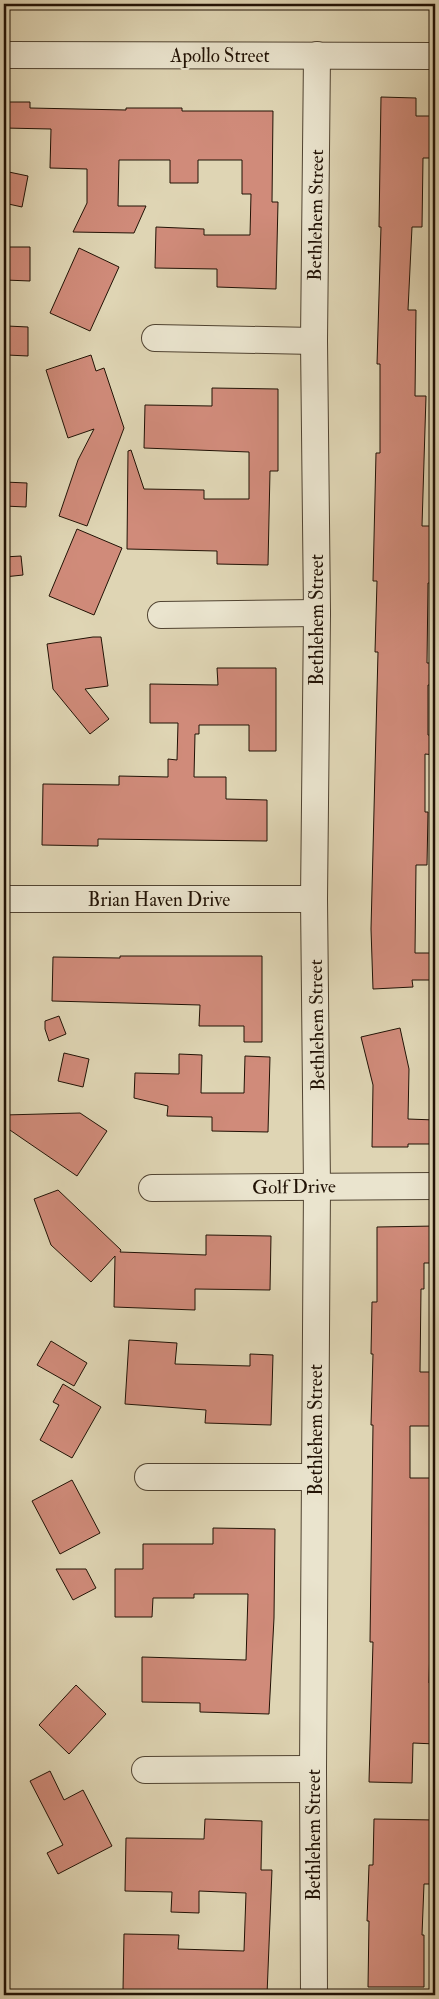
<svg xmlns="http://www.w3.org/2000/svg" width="439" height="1999" font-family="'IM FELL Double Pica',serif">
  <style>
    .building { fill: #d08b7a; stroke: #211205 }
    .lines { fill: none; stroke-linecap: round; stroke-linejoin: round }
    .minor-casing { stroke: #504331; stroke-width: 28 }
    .minor { stroke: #eae4ce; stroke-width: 26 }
    .labels { text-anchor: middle; stroke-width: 4; stroke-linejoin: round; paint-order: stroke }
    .street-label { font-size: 19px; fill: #211205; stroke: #eae4ce }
  </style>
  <rect width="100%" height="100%" fill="#dfd5b4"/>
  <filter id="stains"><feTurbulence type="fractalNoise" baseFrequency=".004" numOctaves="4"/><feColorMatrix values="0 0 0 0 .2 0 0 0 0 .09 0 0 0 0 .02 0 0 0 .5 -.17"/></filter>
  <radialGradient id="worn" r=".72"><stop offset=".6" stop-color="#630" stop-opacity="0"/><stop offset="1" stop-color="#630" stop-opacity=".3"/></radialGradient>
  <g class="building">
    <polygon points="381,97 416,98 416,116 435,116 435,158 423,158 422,227 412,227 408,310 416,310 415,396 426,396 422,526 435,526 435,583 428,583 427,663 435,663 435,685 428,685 428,735 435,736 435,755 425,754 425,812 428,812 427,865 416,865 415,953 435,953 435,980 412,980 413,987 373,989 371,929 378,652 375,652 377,581 373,581 376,453 380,453 380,364 377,364 381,227 379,227"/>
    <polygon points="4,102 30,102 30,108 126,110 126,108 182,108 182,111 273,111 272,202 278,202 276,289 217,287 217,269 155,268 156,227 204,229 204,235 250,235 251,194 242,194 242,160 198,160 198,183 170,183 170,160 119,160 118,206 146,206 134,233 73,232 87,203 87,169 50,168 51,129 4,128"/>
    <polygon points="4,171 28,176 22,207 4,203"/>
    <polygon points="5,247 30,247 30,281 5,280"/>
    <polygon points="79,248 119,267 90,331 50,313"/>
    <polygon points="7,326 28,327 28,356 7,355"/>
    <polygon points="91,355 96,371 104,368 124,428 87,526 59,516 78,460 94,429 68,438 46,370"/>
    <polygon points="212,388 278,389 278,471 270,471 268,565 217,564 217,551 127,549 128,451 131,450 144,489 204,490 204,499 249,499 249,452 144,448 145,405 212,406"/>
    <polygon points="4,482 27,483 26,507 4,506"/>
    <polygon points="77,529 122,548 94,615 49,596"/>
    <polygon points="21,556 23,575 4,577 4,557"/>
    <polygon points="93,637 101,637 108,686 85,689 109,719 90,734 53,689 47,644"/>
    <polygon points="217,668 276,668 276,751 249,751 249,725 199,725 199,734 195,734 194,777 226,777 226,799 267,800 267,841 98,839 98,846 42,845 43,784 119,785 119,776 168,777 168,759 177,760 178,723 150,723 150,684 218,685"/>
    <polygon points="120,956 262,956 262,1042 244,1042 244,1026 199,1026 200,1005 52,1001 53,957 120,958"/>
    <polygon points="59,1016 66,1034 49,1041 45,1029 45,1021"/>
    <polygon points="400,1028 409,1069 408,1119 435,1120 435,1144 408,1144 408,1147 372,1147 373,1085 361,1037"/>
    <polygon points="64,1053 89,1059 83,1087 58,1081"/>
    <polygon points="179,1054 202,1055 201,1093 244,1093 245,1056 270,1057 268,1132 212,1131 212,1117 167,1116 168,1106 134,1098 135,1073 179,1074"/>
    <polygon points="80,1113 107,1131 77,1176 4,1126 4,1115"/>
    <polygon points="58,1190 121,1250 120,1252 206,1255 206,1235 271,1236 270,1290 195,1289 195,1310 114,1307 115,1256 91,1282 51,1245 34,1199"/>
    <polygon points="435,1226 435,1263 424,1263 424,1289 421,1289 420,1372 433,1372 432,1426 410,1426 410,1478 435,1478 435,1538 433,1538 432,1586 435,1586 435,1608 433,1644 430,1644 429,1683 435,1683 435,1744 413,1743 412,1783 369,1782 373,1642 370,1642 373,1425 371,1425 373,1354 371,1354 372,1302 377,1302 377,1227"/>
    <polygon points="129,1340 177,1343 175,1364 250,1366 250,1354 273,1355 271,1425 205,1423 206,1410 125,1404"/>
    <polygon points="51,1341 87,1363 74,1386 37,1365"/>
    <polygon points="63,1384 101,1407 72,1458 40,1440 59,1405 53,1402"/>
    <polygon points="72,1480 100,1533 60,1554 32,1501"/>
    <polygon points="213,1528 275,1529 274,1618 269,1714 200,1712 200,1703 142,1702 142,1657 246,1660 248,1594 194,1594 194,1598 153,1598 152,1617 115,1617 115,1569 143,1569 143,1544 213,1544"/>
    <polygon points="56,1569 86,1569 96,1588 73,1600"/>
    <polygon points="76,1685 106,1714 69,1754 39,1725"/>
    <polygon points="50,1771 64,1800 83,1790 112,1846 58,1874 47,1853 63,1845 30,1781"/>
    <polygon points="205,1819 262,1821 261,1870 272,1870 267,1995 206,1995 206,1992 123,1990 124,1934 179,1935 178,1949 244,1951 246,1893 199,1891 199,1913 171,1912 172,1892 125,1891 126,1838 204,1839"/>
    <polygon points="374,1819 435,1820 435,1884 424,1884 422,1935 424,1935 424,1987 368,1987 369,1921 367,1921 369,1865 373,1865"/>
  </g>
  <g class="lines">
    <defs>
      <g id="minor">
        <polyline points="4,55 435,56"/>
        <polyline points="155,338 314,341"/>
        <polyline points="161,615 317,613"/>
        <polyline points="4,899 314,899"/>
        <polyline points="152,1188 435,1186"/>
        <polyline points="148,1477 315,1477"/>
        <polyline points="145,1770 313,1769"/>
        <polyline points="314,1995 313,1769 317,1186 314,899 317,613 314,341 317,55"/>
      </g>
    </defs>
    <use href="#minor" class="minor-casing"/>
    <use href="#minor" class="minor"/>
  </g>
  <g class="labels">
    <g class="street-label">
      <text x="220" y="62">Apollo Street</text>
      <text transform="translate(315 215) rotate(-89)" y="7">Bethlehem Street</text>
      <text transform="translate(316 620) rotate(-90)" y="7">Bethlehem Street</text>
      <text x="159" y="906">Brian Haven Drive</text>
      <text transform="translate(316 1025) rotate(-91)" y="7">Bethlehem Street</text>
      <text transform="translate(294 1186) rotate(-1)" y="7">Golf Drive</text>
      <text transform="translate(315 1430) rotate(-90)" y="7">Bethlehem Street</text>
      <text transform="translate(313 1835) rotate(-90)" y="7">Bethlehem Street</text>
    </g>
  </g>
  <rect width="439" height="1999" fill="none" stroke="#dfd5b4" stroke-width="20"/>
  <rect x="5" y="5" width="429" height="1989" fill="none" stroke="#211205" stroke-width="2.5"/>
  <rect x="10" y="10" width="419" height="1979" fill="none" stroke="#211205"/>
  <rect width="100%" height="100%" filter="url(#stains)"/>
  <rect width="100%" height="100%" fill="url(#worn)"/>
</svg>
